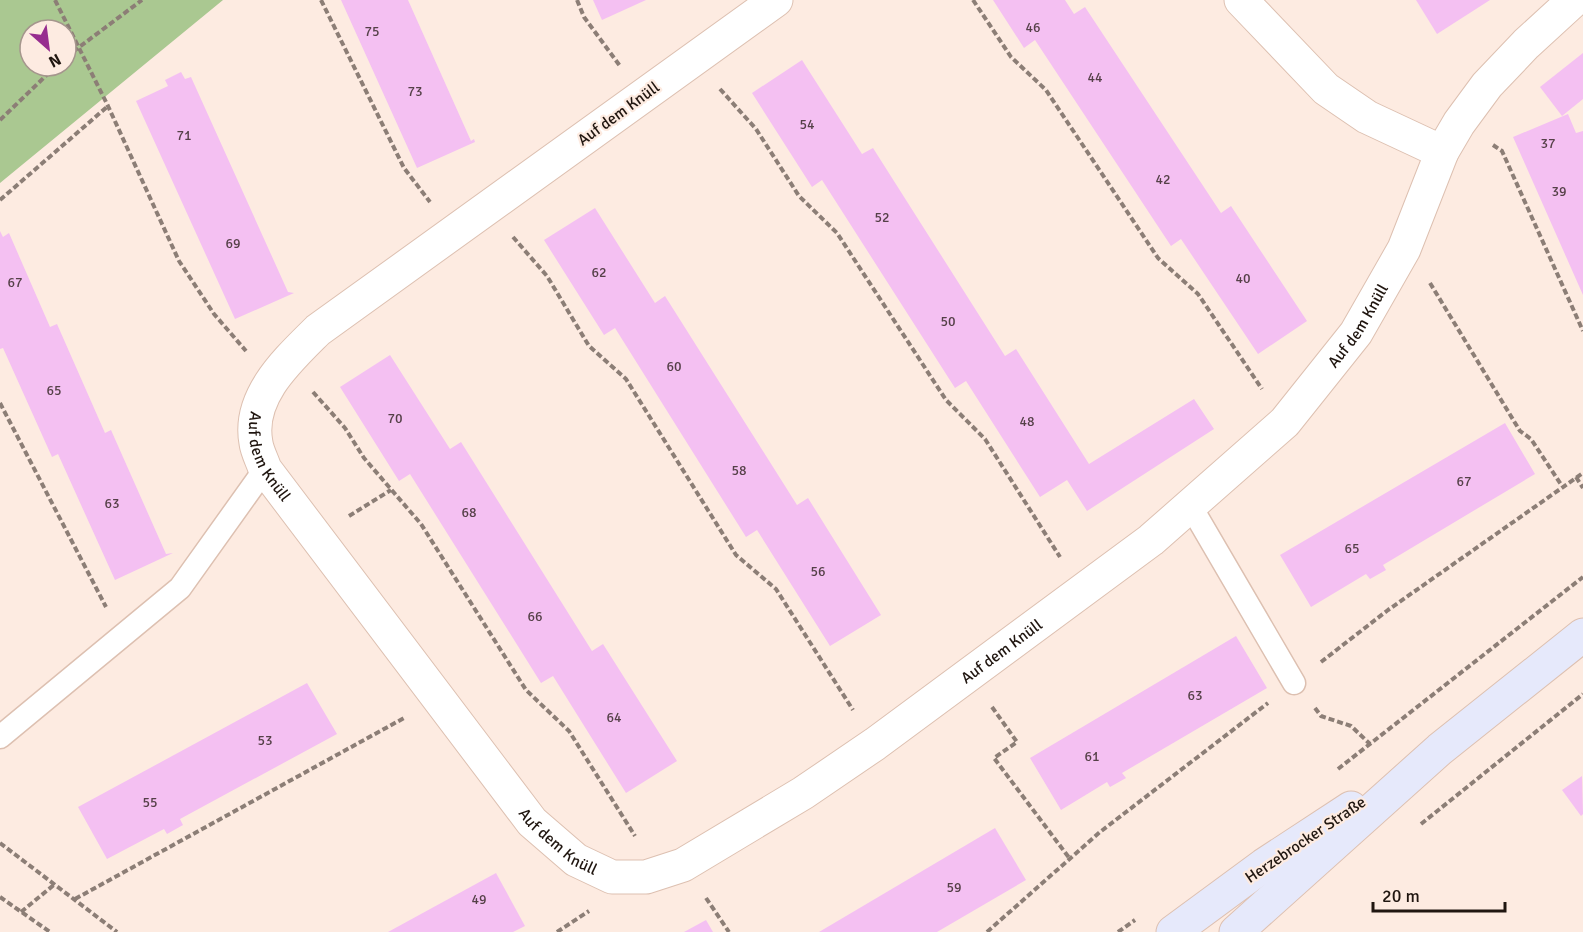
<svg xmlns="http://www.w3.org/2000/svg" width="1583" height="932" font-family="Signika,sans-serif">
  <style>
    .green { fill: #aac891; fill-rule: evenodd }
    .building { fill: #f4c0f2 }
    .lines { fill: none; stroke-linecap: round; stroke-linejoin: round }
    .service-casing { stroke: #ddc0b1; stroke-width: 25 }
    .minor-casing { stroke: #ddc0b1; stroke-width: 35 }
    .secondary-casing { stroke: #ddc0b1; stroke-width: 35 }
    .path { stroke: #8c7e76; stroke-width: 4; stroke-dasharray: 6 3; stroke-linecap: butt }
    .service { stroke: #fff; stroke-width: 22 }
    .minor { stroke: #fff; stroke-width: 33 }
    .secondary { stroke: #e6e9fb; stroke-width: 33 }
    .labels { text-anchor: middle; stroke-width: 4.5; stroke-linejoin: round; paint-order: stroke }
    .number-label { font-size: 14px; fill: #554048 }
    .street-label { font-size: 16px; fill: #201610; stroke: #fdebe1 }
  </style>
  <rect width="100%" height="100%" fill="#fdebe1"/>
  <path class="green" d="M0,0H223L0,183ZM30,30H66V66H30Z"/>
  <g class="building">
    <polygon points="341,0 408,0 471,141 474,139 475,142 417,168"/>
    <polygon points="593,0 646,0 602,20"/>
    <polygon points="993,0 1065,0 1074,14 1085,7 1221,213 1231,206 1307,321 1258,354 1181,239 1171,246 1035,40 1024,48"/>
    <polygon points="1416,0 1490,0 1437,34"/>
    <polygon points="1583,53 1583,99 1562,116 1540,87"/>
    <polygon points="802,60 862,154 873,148 1005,356 1016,349 1089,464 1194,399 1214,429 1087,511 1067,480 1040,497 966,381 955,388 822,180 812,187 752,93"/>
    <polygon points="181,72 185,79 191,77 288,292 294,293 235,319 136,101 168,86 165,80"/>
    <polygon points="1568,114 1576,133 1583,131 1583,295 1513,137"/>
    <polygon points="595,208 655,303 665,296 797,505 808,498 881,615 830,646 757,530 746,537 615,328 604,335 544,240"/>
    <polygon points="0,231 3,237 9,233 50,327 57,324 105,433 111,430 166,554 173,553 115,580 58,454 52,457 3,348 0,349"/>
    <polygon points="390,355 450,449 461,442 592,651 603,644 677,761 626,793 553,676 541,683 410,474 399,481 340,387"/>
    <polygon points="1505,423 1535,474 1383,565 1386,570 1370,579 1366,574 1311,607 1280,555"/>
    <polygon points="1236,636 1267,688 1122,773 1126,778 1110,787 1107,782 1061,810 1030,758"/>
    <polygon points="307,683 337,734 180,819 183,825 167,834 164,829 107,859 78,807"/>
    <polygon points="1582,776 1583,814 1581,816 1562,790"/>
    <polygon points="995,828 1026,880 937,932 819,932"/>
    <polygon points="496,873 525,926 513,932 388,932"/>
    <polygon points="706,920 713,932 684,932"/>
  </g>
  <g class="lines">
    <defs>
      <g id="service">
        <polyline points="1190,505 1294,683"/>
        <polyline points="0,737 180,588 265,469"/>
      </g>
      <g id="minor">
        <path id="s1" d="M776,0L318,330C289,359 247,396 256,443C257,451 262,460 265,469L532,822L576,860L612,877H646L683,865L803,793L875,744L1151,540L1285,422L1356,333L1404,249L1442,152L1459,123L1487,85L1526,44L1574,0"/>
        <polyline points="1241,0 1326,89 1367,117 1442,152"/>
      </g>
      <g id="secondary">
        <polyline points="1173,932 1264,865 1351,808"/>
        <polyline points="1236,932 1440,749 1583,635"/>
      </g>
    </defs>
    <use href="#service" class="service-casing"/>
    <use href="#minor" class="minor-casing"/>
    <use href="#secondary" class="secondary-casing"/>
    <g class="path">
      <polyline points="55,0 108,106 179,261 214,314 246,351"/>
      <polyline points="321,0 404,168 430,202"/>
      <polyline points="577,0 584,17 620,66"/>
      <polyline points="973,0 1011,57 1046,90 1158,258 1198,294 1262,389"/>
      <polyline points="66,57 142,0"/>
      <polyline points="720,89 756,129 799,196 837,233 946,400 985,439 1060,557"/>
      <polyline points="0,120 56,66"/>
      <polyline points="1493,145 1502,151 1583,331"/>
      <polyline points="0,200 108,106"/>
      <polyline points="513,237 547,276 589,346 626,379 736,555 776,589 853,710"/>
      <polyline points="1430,283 1520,431 1531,439 1562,486"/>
      <polyline points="313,392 345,428 364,458 421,524 526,690 569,731 635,836"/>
      <polyline points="0,403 106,607"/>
      <polyline points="1576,477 1583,488"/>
      <polyline points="349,516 391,490"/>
      <polyline points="1321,662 1388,610 1583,473"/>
      <polyline points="992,707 1017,742 994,758 1070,859"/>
      <polyline points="1315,708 1321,716 1351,726 1370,744"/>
      <polyline points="1338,769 1583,577"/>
      <polyline points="1421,824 1583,694"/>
      <polyline points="0,843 117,932"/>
      <polyline points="0,897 50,932"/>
      <polyline points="706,898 729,932"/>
      <polyline points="75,899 404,718"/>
      <polyline points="21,912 55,884"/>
      <polyline points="557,932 589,911"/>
      <polyline points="987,932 1100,832 1268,703"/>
      <polyline points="1118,932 1135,920"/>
    </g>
    <use href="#service" class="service"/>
    <use href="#minor" class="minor"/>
    <use href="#secondary" class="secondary"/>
  </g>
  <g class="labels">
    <g class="number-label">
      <text x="1033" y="32">46</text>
      <text x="372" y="36">75</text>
      <text x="1095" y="82">44</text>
      <text x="415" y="96">73</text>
      <text x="807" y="129">54</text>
      <text x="184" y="140">71</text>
      <text x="1548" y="148">37</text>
      <text x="1163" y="184">42</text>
      <text x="1559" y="196">39</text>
      <text x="882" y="222">52</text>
      <text x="233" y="248">69</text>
      <text x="599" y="277">62</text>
      <text x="1243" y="283">40</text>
      <text x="15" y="287">67</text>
      <text x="948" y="326">50</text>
      <text x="674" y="371">60</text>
      <text x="54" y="395">65</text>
      <text x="395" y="423">70</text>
      <text x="1027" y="426">48</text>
      <text x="739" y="475">58</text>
      <text x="1464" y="486">67</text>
      <text x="112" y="508">63</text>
      <text x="469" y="517">68</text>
      <text x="1352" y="553">65</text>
      <text x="818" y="576">56</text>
      <text x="535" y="621">66</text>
      <text x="1195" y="700">63</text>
      <text x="614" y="722">64</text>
      <text x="265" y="745">53</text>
      <text x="1092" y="761">61</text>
      <text x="150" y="807">55</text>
      <text x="954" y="892">59</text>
      <text x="479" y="904">49</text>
    </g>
    <g class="street-label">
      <text transform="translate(618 113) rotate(-36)" y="6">Auf dem Knüll</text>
      <text dy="6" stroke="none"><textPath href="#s1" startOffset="2210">Auf dem Knüll</textPath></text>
      <text dy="6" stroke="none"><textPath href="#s1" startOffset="716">Auf dem Knüll</textPath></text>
      <text dy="6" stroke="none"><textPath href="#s1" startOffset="1724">Auf dem Knüll</textPath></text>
      <text dy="6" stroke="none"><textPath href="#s1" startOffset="1202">Auf dem Knüll</textPath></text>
      <text transform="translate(1305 839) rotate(-34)" y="6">Herzebrocker Straße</text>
    </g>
  </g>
  <g transform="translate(48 48) rotate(152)"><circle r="28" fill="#fdebe1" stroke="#a5968d" stroke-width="1.5"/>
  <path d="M0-4.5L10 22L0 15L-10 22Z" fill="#972d8f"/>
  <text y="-9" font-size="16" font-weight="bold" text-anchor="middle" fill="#201610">N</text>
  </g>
  <path d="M1373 902v9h132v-9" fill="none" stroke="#201610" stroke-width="3"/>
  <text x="1382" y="902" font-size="18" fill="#201610" stroke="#fdebe1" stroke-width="4.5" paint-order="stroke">20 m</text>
</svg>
